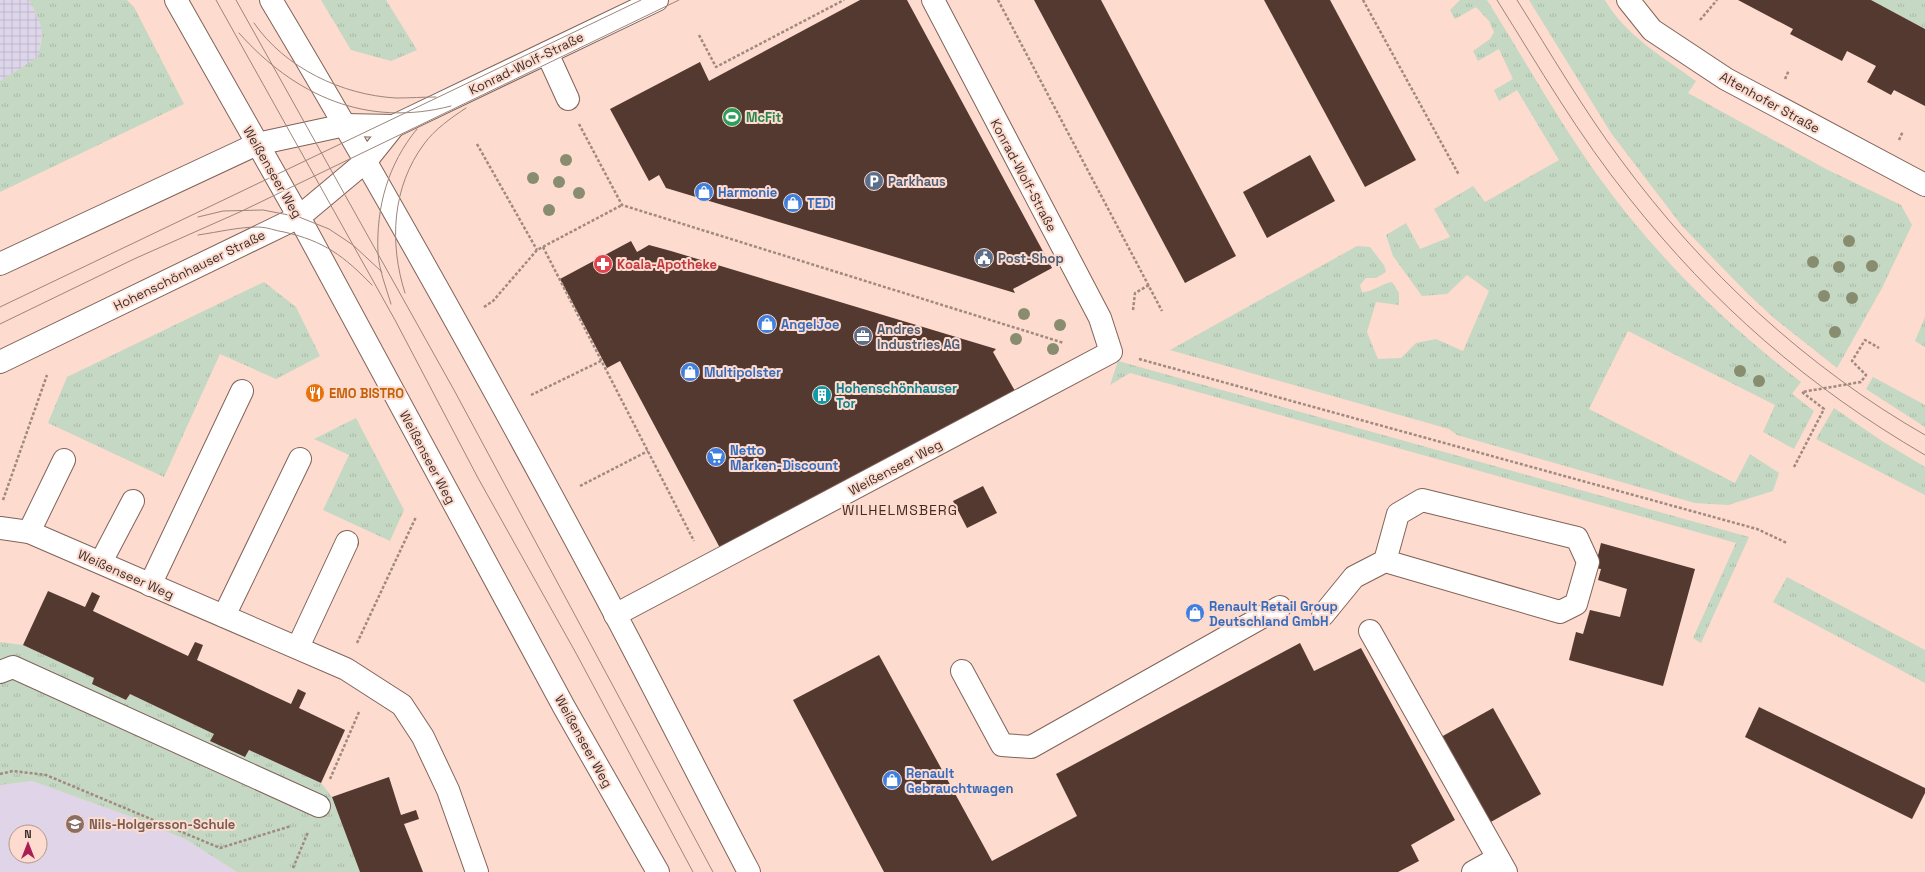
<svg xmlns="http://www.w3.org/2000/svg" width="1925" height="872" font-family="'Space Grotesk',sans-serif">
  <style>
    .industrial { fill: url(#industrial-grid) }
    .education { fill: #dfd4e8; fill-rule: evenodd }
    .grass { fill: url(#grass-tufts) }
    .building { fill: #543930 }
    .lines { fill: none; stroke-linecap: round; stroke-linejoin: round }
    .minor-casing { stroke: #816359; stroke-width: 24 }
    .major-casing { stroke: #816359; stroke-width: 24 }
    .path { stroke: #a18980; stroke-width: 2.5; stroke-dasharray: 3 2; stroke-linecap: butt }
    .minor { stroke: #fff; stroke-width: 22 }
    .major { stroke: #fff; stroke-width: 22 }
    .tram { stroke: #9d857c; stroke-width: 1 }
    .tree { fill: #888d70 }
    .labels { text-anchor: middle; stroke-width: 4; stroke-linejoin: round; paint-order: stroke }
    .street-label { font-size: 13px; fill: #3d302b; stroke: #fddbce }
    .leisure-label { font-size: 13px; font-weight: bold; fill: #27864d; stroke: #fddbce; text-anchor: start }
    .service-label { font-size: 13px; font-weight: bold; fill: #4e5e75; stroke: #fddbce; text-anchor: start }
    .shop-label { font-size: 13px; font-weight: bold; fill: #366cbe; stroke: #fddbce; text-anchor: start }
    .health-label { font-size: 13px; font-weight: bold; fill: #be3a42; stroke: #fddbce; text-anchor: start }
    .culture-label { font-size: 13px; font-weight: bold; fill: #0d838f; stroke: #fddbce; text-anchor: start }
    .food-label { font-size: 13px; font-weight: bold; fill: #c56008; stroke: #fddbce; text-anchor: start }
    .education-label { font-size: 13px; font-weight: bold; fill: #785e54; stroke: #fddbce; text-anchor: start }
    .neighbourhood-label { font-size: 14px; letter-spacing: 1px; fill: #442a21; stroke: #fddbce }
  </style>
  <defs>
    <pattern id="industrial-grid" width="8" height="8" patternUnits="userSpaceOnUse"><rect width="8" height="8" fill="#ddd5ea"/><path d="M0 4h8M4 0v8" fill="none" stroke="#bfb7c9"/></pattern>
    <pattern id="grass-tufts" width="24" height="20" patternUnits="userSpaceOnUse"><rect width="24" height="20" fill="#c5d8c3"/><path d="M3 7l-1-3M5 7V3M7 7l1-3M15 17l-1-3M17 17v-4M19 17l1-3" fill="none" stroke="#aabaa8"/></pattern>
  </defs>
  <rect width="100%" height="100%" fill="#fddbce"/>
  <polygon class="industrial" points="0,0 29,0 42,27 39,57 0,81"/>
  <path class="education" d="M32,781L132,817L187,840L237,872H0V785ZM16,832H40V856H16Z"/>
  <g class="grass">
    <path d="M29,0H127L134,7L184,104L0,192V81L38,57C45,28 42,26 29,0Z"/>
    <polygon points="321,0 386,0 417,50 391,61 351,50"/>
    <path d="M1460,0H1487C1524,59 1558,120 1598,176C1655,255 1724,323 1801,382L1792,394L1814,411L1794,449L1763,432L1775,405L1628,331L1589,409L1735,483L1750,454L1779,473L1773,491L1728,505L1695,503L1457,435L1449,429L1170,350L1357,246L1370,247L1384,265L1386,272L1376,278H1366L1360,285L1362,292C1374,292 1380,284 1392,282L1399,293V305L1376,302L1367,332L1378,359L1401,358L1416,343L1436,339L1463,351L1489,291L1467,275L1447,294L1422,296L1393,256L1386,235L1406,223L1420,249L1450,237L1434,209L1473,186L1485,202L1559,160L1517,90L1499,101L1494,90L1513,79L1499,49L1478,61L1473,51L1490,39L1494,32L1489,21L1476,7L1455,19L1450,10Z"/>
    <path d="M1529,0H1605C1625,35 1664,58 1696,81L1688,93L1826,169L1901,205L1912,225L1882,288L1837,368L1775,319L1748,294L1682,226L1611,133Z"/>
    <polygon points="1871,0 1925,0 1925,29"/>
    <polygon points="264,282 296,307 320,356 276,379 220,354 164,477 48,423 67,377"/>
    <polygon points="1925,317 1925,347 1915,341"/>
    <polygon points="1118,361 1749,537 1701,643 1693,638 1736,543 1130,373 1110,385"/>
    <polygon points="1873,377 1925,405 1925,427 1866,389"/>
    <polygon points="1834,408 1882,441 1925,467 1925,495 1816,439"/>
    <polygon points="356,418 404,510 390,541 323,510 349,455 314,439"/>
    <polygon points="1787,577 1925,650 1925,683 1773,602"/>
    <polygon points="0,642 23,645 94,678 92,684 126,700 130,694 214,734 210,741 245,756 249,750 321,783 332,797 360,872 237,872 187,840 132,817 32,781 0,785"/>
  </g>
  <g class="building">
    <polygon points="860,0 907,0 1052,268 1013,289 1015,293 666,188 659,175 649,181 610,109 700,62 709,81"/>
    <polygon points="1034,0 1101,0 1236,256 1185,283"/>
    <polygon points="1264,0 1330,0 1416,160 1365,187"/>
    <polygon points="1738,0 1871,0 1925,29 1925,106 1894,90 1891,95 1867,82 1876,66 1847,51 1842,61 1790,34 1793,29"/>
    <polygon points="1310,155 1335,201 1267,238 1243,192"/>
    <polygon points="631,241 637,252 649,245 671,251 996,349 993,352 1015,391 720,548 620,361 607,368 560,279"/>
    <polygon points="983,486 997,513 967,528 953,501"/>
    <polygon points="1601,543 1695,569 1663,686 1569,660 1576,632 1583,634 1590,610 1620,617 1627,589 1598,580 1601,569 1595,568"/>
    <polygon points="48,591 85,607 92,592 100,596 93,611 188,656 195,642 203,645 197,660 291,704 298,689 306,693 299,708 345,730 321,783 249,750 245,757 210,741 214,734 130,694 126,700 92,684 94,678 23,645"/>
    <polygon points="1300,643 1314,671 1361,648 1455,820 1411,845 1419,861 1398,872 884,872 793,700 879,655 992,861 1077,816 1056,774"/>
    <polygon points="1759,707 1925,788 1925,793 1912,819 1745,737"/>
    <polygon points="1493,708 1541,794 1489,823 1441,737"/>
    <polygon points="389,777 401,815 416,810 419,819 404,824 423,872 360,872 332,797"/>
  </g>
  <g class="lines">
    <defs>
      <g id="minor">
        <polyline points="1628,0 1652,30 1726,79 1925,185"/>
        <polyline points="547,53 568,99"/>
        <polyline points="0,264 257,144"/>
        <polyline points="0,362 299,217"/>
        <polyline points="0,528 29,532 346,669 402,705 423,737 448,790 477,872"/>
        <polyline points="29,532 64,460"/>
        <polyline points="101,562 133,501"/>
        <polyline points="150,585 242,391"/>
        <polyline points="615,615 1111,352 1100,318 933,0"/>
        <polyline points="1323,615 1354,577 1385,561 1398,514 1422,500 1577,538 1588,562 1576,604 1560,612 1385,561"/>
        <polyline points="224,616 300,459"/>
        <polyline points="1370,631 1506,872"/>
        <polyline points="298,647 347,542"/>
        <polyline points="962,671 1002,745 1031,747 1280,607"/>
        <polyline points="0,672 13,667 319,806"/>
        <polyline points="1473,872 1498,858"/>
      </g>
      <g id="major">
        <polyline points="176,0 299,217 564,707 658,872"/>
        <path d="M271,0C387,194 497,393 604,593C653,685 700,779 749,872"/>
        <polyline points="257,144 345,125 394,126 657,0"/>
        <polyline points="299,217 366,161 394,126"/>
      </g>
    </defs>
    <use href="#minor" class="minor-casing"/>
    <use href="#major" class="major-casing"/>
    <g class="path">
      <polyline points="998,0 1162,311"/>
      <polyline points="1363,0 1459,175"/>
      <polyline points="1700,20 1717,0"/>
      <polyline points="699,35 716,67 844,0"/>
      <polyline points="1785,79 1789,70"/>
      <polyline points="579,124 622,205 1064,343"/>
      <polyline points="1899,140 1903,131"/>
      <polyline points="477,144 537,250"/>
      <polyline points="543,247 694,541"/>
      <polyline points="484,307 493,301 537,250 622,205"/>
      <polyline points="1133,310 1135,293 1149,285"/>
      <polyline points="1139,359 1757,529 1787,543"/>
      <polyline points="531,395 601,361"/>
      <polyline points="1794,467 1824,409 1802,392 1861,382 1866,375 1852,361 1865,340 1879,348"/>
      <polyline points="580,486 648,451"/>
      <polyline points="3,500 47,375"/>
      <polyline points="357,643 416,517"/>
      <polyline points="0,774 13,771 46,775 220,848 291,826"/>
      <polyline points="330,779 359,712"/>
      <polyline points="293,868 308,832"/>
    </g>
    <use href="#minor" class="minor"/>
    <use href="#major" class="major"/>
    <g class="tram">
      <polyline points="216,0 395,320 478,478 577,655 693,872"/>
      <polyline points="236,0 454,390 713,872"/>
      <path d="M1497,0C1539,67 1579,136 1629,198C1714,305 1807,386 1925,455"/>
      <path d="M1517,0C1551,54 1583,109 1621,160C1702,270 1806,367 1925,435"/>
      <path d="M254,23C285,68 342,95 396,98C410,98 423,97 436,97"/>
      <path d="M239,33C295,96 367,128 451,106"/>
      <polyline points="198,217 223,211 263,210 299,217 329,229 353,245 382,272"/>
      <path d="M198,235C219,232 238,227 259,227C267,227 276,231 284,232C324,241 344,256 372,285"/>
      <path d="M405,293C389,243 392,187 424,144C435,129 451,118 466,108"/>
      <path d="M391,304C386,287 379,270 378,253C376,207 388,164 417,129"/>
      <polyline points="0,307 641,0"/>
      <polyline points="0,324 134,259 242,211 679,0"/>
    </g>
  </g>
  <g class="tree">
    <circle cx="566" cy="160" r="6"/>
    <circle cx="533" cy="178" r="6"/>
    <circle cx="559" cy="182" r="6"/>
    <circle cx="579" cy="193" r="6"/>
    <circle cx="549" cy="210" r="6"/>
    <circle cx="1849" cy="241" r="6"/>
    <circle cx="1813" cy="262" r="6"/>
    <circle cx="1872" cy="266" r="6"/>
    <circle cx="1839" cy="267" r="6"/>
    <circle cx="1824" cy="296" r="6"/>
    <circle cx="1852" cy="298" r="6"/>
    <circle cx="1024" cy="314" r="6"/>
    <circle cx="1060" cy="325" r="6"/>
    <circle cx="1835" cy="332" r="6"/>
    <circle cx="1016" cy="339" r="6"/>
    <circle cx="1053" cy="349" r="6"/>
    <circle cx="1740" cy="371" r="6"/>
    <circle cx="1759" cy="381" r="6"/>
  </g>
  <defs>
    <symbol id="stadium-disc" viewBox="-11 -11 22 22"><circle r="9.5" fill="#2e9e5b" stroke="#fddbce"/><path d="M0-5a6.5 5 0 1 0 0 10a6.5 5 0 1 0 0-10ZM-3.5-1.8h7v3.6h-7Z" fill="#fff"/></symbol>
    <symbol id="parking-disc" viewBox="-11 -11 22 22"><circle r="9.5" fill="#5c6f8a" stroke="#fddbce"/><path d="M-3.5-5.5H1a3.5 3.5 0 0 1 0 7H-1V5.5H-3.5ZM-1-3.4V-.6H.8a1.4 1.4 0 0 0 0-2.8Z" fill="#fff"/></symbol>
    <symbol id="shop-disc" viewBox="-11 -11 22 22"><circle r="9.5" fill="#3f7fe0" stroke="#fddbce"/><path d="M-5-2.5h2.3a2.7 3.5 0 0 1 5.4 0H5L5.5 6h-11ZM-1.5-2.5h3a1.5 2.3 0 0 0-3 0Z" fill="#fff"/></symbol>
    <symbol id="civic-disc" viewBox="-11 -11 22 22"><circle r="9.5" fill="#5c6f8a" stroke="#fddbce"/><path d="M-.6-6.5H3V-4.5H.6V-3L4-1V1h2V6H-6V1h2V-1L-.6-3ZM-1.2 2.5V6h2.4V2.5Z" fill="#fff"/></symbol>
    <symbol id="pharmacy-disc" viewBox="-11 -11 22 22"><circle r="9.5" fill="#e0444e" stroke="#fddbce"/><path d="M-2-6h4v4h4v4h-4v4h-4v-4h-4v-4h4Z" fill="#fff"/></symbol>
    <symbol id="office-disc" viewBox="-11 -11 22 22"><circle r="9.5" fill="#5c6f8a" stroke="#fddbce"/><path d="M-6-3h4V-5.5h4V-3h4V5H-6ZM-1-4.5V-3h2v-1.5ZM-6 0V1H6V0Z" fill="#fff"/></symbol>
    <symbol id="restaurant-disc" viewBox="-11 -11 22 22"><circle r="9.5" fill="#e8710a" stroke="#fddbce"/><path d="M-5-6h1v4h1v-4h1v4h1v-4h1v5L-1.5 .5V6h-2V.5L-5-1ZM5-6V6H3V1.5H1.5Q1.5-4 5-6Z" fill="#fff"/></symbol>
    <symbol id="building-disc" viewBox="-11 -11 22 22"><circle r="9.5" fill="#0f9aa8" stroke="#fddbce"/><path d="M-4-6H4V6H1V3H-1V6H-4ZM-2.5-4.3h1.7v1.8h-1.7ZM.8-4.3h1.7v1.8H.8ZM-2.5-1h1.7V.8h-1.7ZM.8-1h1.7V.8H.8Z" fill="#fff"/></symbol>
    <symbol id="supermarket-disc" viewBox="-11 -11 22 22"><circle r="9.5" fill="#3f7fe0" stroke="#fddbce"/><path d="M-6-5.5h2.5l.6 2H6L4.5 2H-2.5L-4.4-4H-6ZM-1.5 3.2a1.3 1.3 0 1 0 .1 0ZM3 3.2a1.3 1.3 0 1 0 .1 0Z" fill="#fff"/></symbol>
    <symbol id="school-disc" viewBox="-11 -11 22 22"><circle r="9.5" fill="#8d6e63" stroke="#fddbce"/><path d="M0-5L7-2L0 1L-7-2ZM-4 1L0 2.5L4 1V4Q0 6-4 4Z" fill="#fff"/></symbol>
  </defs>
  <g fill-rule="evenodd">
    <use href="#stadium-disc" x="721" y="106" width="22" height="22"/>
    <use href="#parking-disc" x="863" y="170" width="22" height="22"/>
    <use href="#shop-disc" x="693" y="181" width="22" height="22"/>
    <use href="#shop-disc" x="782" y="192" width="22" height="22"/>
    <use href="#civic-disc" x="973" y="247" width="22" height="22"/>
    <use href="#pharmacy-disc" x="592" y="253" width="22" height="22"/>
    <use href="#shop-disc" x="756" y="313" width="22" height="22"/>
    <use href="#office-disc" x="852" y="325" width="22" height="22"/>
    <use href="#shop-disc" x="679" y="361" width="22" height="22"/>
    <use href="#restaurant-disc" x="304" y="382" width="22" height="22"/>
    <use href="#building-disc" x="811" y="384" width="22" height="22"/>
    <use href="#supermarket-disc" x="705" y="446" width="22" height="22"/>
    <use href="#shop-disc" x="1184" y="602" width="22" height="22"/>
    <use href="#shop-disc" x="881" y="769" width="22" height="22"/>
    <use href="#school-disc" x="64" y="813" width="22" height="22"/>
  </g>
  <g class="labels">
    <g class="street-label">
      <text transform="translate(526 63) rotate(-26)" y="5">Konrad-Wolf-Straße</text>
      <text transform="translate(1770 102) rotate(29)" y="5">Altenhofer Straße</text>
      <text transform="translate(273 172) rotate(60)" y="5">Weißenseer Weg</text>
      <text transform="translate(1024 175) rotate(62)" y="5">Konrad-Wolf-Straße</text>
      <text transform="translate(189 270) rotate(-26)" y="5">Hohenschönhauser Straße</text>
      <text transform="translate(428 457) rotate(62)" y="5">Weißenseer Weg</text>
      <text transform="translate(895 467) rotate(-28)" y="5">Weißenseer Weg</text>
      <text transform="translate(126 574) rotate(24)" y="5">Weißenseer Weg</text>
      <text transform="translate(584 741) rotate(61)" y="5">Weißenseer Weg</text>
    </g>
    <g class="leisure-label">
      <text x="746" y="122">McFit</text>
    </g>
    <g class="service-label">
      <text x="888" y="186">Parkhaus</text>
      <text x="998" y="263">Post-Shop</text>
      <text x="877" y="334">Andres<tspan x="877" dy="15">Industries AG</tspan></text>
    </g>
    <g class="shop-label">
      <text x="718" y="197">Harmonie</text>
      <text x="807" y="208">TEDi</text>
      <text x="781" y="329">AngelJoe</text>
      <text x="704" y="377">Multipolster</text>
      <text x="730" y="455">Netto<tspan x="730" dy="15">Marken-Discount</tspan></text>
      <text x="1209" y="611">Renault Retail Group<tspan x="1209" dy="15">Deutschland GmbH</tspan></text>
      <text x="906" y="778">Renault<tspan x="906" dy="15">Gebrauchtwagen</tspan></text>
    </g>
    <g class="health-label">
      <text x="617" y="269">Koala-Apotheke</text>
    </g>
    <g class="culture-label">
      <text x="836" y="393">Hohenschönhauser<tspan x="836" dy="15">Tor</tspan></text>
    </g>
    <g class="food-label">
      <text x="329" y="398">EMO BISTRO</text>
    </g>
    <g class="education-label">
      <text x="89" y="829">Nils-Holgersson-Schule</text>
    </g>
    <g class="neighbourhood-label">
      <text x="900" y="515">WILHELMSBERG</text>
    </g>
  </g>
  <g transform="translate(28 844)"><circle r="19" fill="#fddbce" stroke="#b0978d"/>
  <path d="M0-3L7 15L0 10L-7 15Z" fill="#ac1d55"/>
  <text y="-6" font-size="11" font-weight="bold" text-anchor="middle" fill="#3d302b">N</text>
  </g>
</svg>
